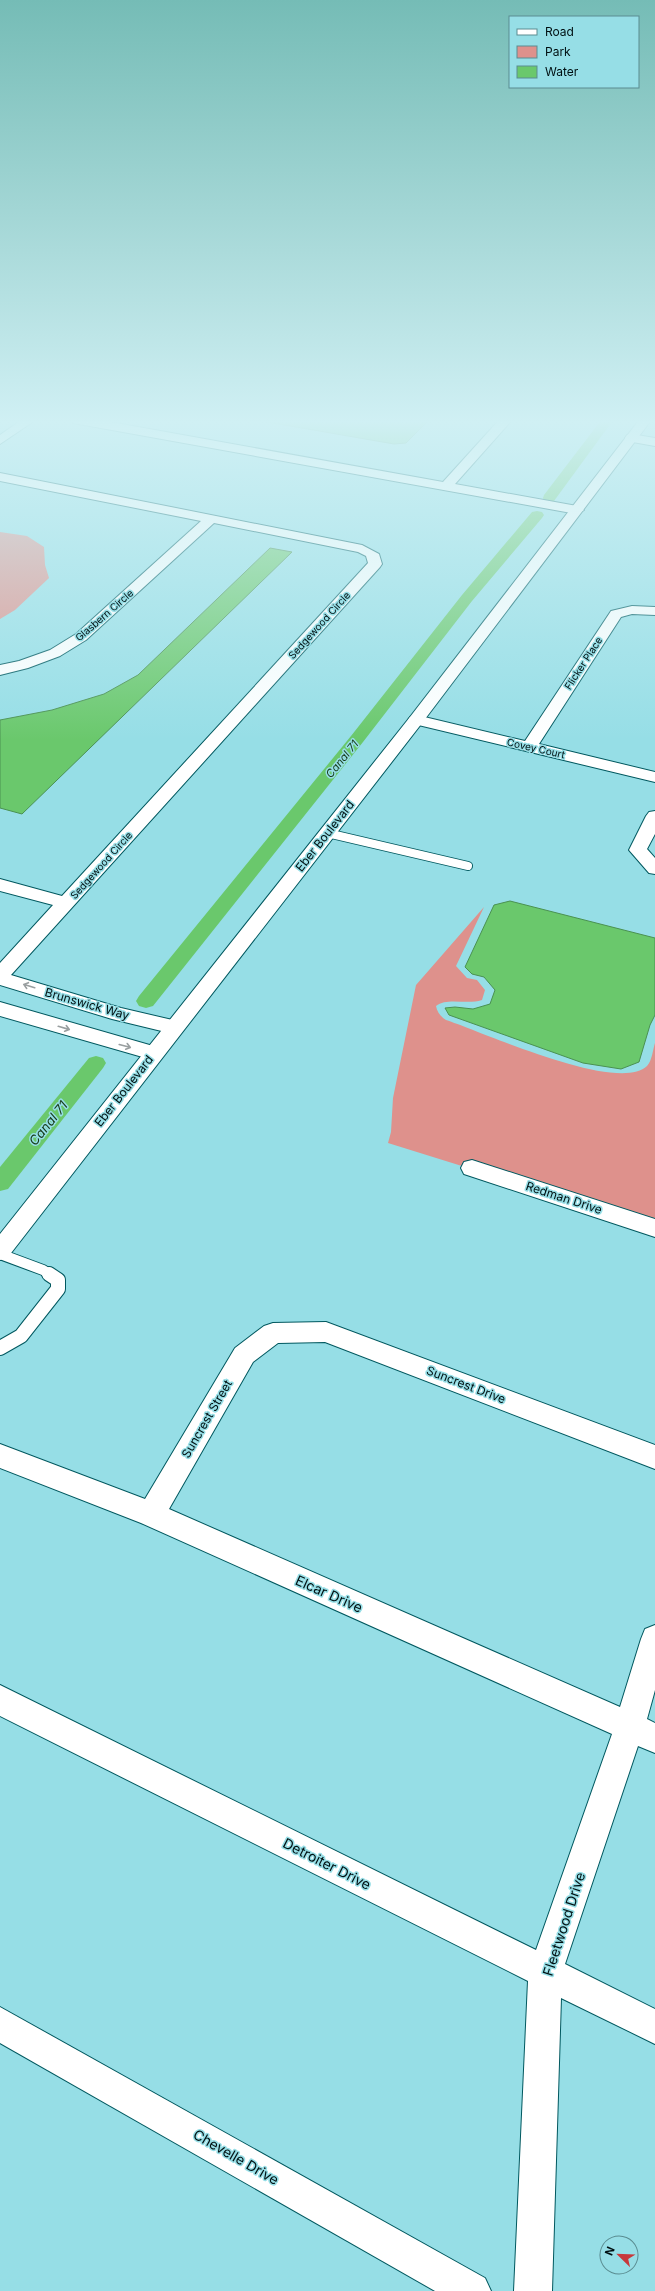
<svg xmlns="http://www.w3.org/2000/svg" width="655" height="2291" font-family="Inter,sans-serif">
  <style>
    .green { fill: #de918c }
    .water { fill: #6ac86c; stroke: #4a9151 }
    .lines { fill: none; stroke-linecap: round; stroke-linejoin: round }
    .canal { fill: #6ac86c; fill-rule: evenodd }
    .lane-far2-casing { stroke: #00585f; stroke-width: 10 }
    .lane-far1-casing { stroke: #00585f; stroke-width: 12 }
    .lane-casing { stroke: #00585f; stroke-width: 16 }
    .street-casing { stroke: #00585f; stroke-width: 2 }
    .secondary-casing { stroke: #00585f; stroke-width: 2 }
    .lane-far2 { stroke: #fff; stroke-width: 8 }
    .lane-far1 { stroke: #fff; stroke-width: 10 }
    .lane { stroke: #fff; stroke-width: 14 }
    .street { fill: #fff; fill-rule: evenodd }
    .secondary { fill: #fff; fill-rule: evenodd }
    .oneway { stroke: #999fa0 }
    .labels { text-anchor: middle; stroke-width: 3; stroke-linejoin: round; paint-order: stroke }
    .far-street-label { font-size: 10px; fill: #001012; stroke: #96dee6 }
    .far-water-label { font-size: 11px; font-style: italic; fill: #153a17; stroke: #96dee6 }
    .street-label { font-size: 12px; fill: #001012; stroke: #96dee6 }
    .water-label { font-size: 13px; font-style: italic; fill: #153a17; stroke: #96dee6 }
    .near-street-label { font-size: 14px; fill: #001012; stroke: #96dee6 }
  </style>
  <rect width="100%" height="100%" fill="#96dee6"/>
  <g class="green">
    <polygon points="0,532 27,536 44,547 45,565 49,578 15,610 0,619"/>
    <path d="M484,907L456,966L467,978L477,980L485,990L482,1000C467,1005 447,997 436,1006C437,1012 441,1017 446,1020C483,1032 618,1094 647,1066C652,1061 653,1049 655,1043V1226L388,1143L391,1132L393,1098L416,985Z"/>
  </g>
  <g class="water">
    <polygon points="250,419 430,419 406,443 394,444"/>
    <polygon points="270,548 292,552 22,814 0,808 0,720 52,710 104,694 138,675"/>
    <polygon points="510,901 655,938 655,1015 650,1025 639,1062 621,1069 583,1063 449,1015 445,1008 455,1007 473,1009 490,1004 495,990 484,977 472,974 465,967 494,905"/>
  </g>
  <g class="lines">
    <g class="canal">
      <polygon points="602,419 614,419 554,501 544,501 543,498 544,495"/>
      <polygon points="537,511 542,512 544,515 542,518 472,601 363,742 153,1006 146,1008 139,1006 136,1001 139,996 351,736 462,595 532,512"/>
      <polygon points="96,1056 103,1058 106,1063 103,1068 8,1189 0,1191 0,1167 89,1058"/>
    </g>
    <defs>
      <polyline id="lane-far2" points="327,833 468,866"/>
      <polyline id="lane-far1" points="0,1254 43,1270 51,1275"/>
      <polyline id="lane" points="0,1348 21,1336 58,1289 58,1280 49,1274"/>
      <g id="street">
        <polygon points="23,419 37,419 0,444 0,435"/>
        <polygon points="67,419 94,419 443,482 500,419 513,419 455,484 577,506 584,510 577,514 73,423"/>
        <polygon points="631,434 655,438 655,446 627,441 625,438 627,435"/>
        <polygon points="0,473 362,545 379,554 382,564 380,567 11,975 121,1008 181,1022 184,1027 181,1032 174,1034 112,1019 0,985 0,963 53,905 0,891 0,879 62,896 368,563 366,556 358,552 214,523 86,640 60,656 28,668 0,675 0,665 19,661 50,650 76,634 201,521 0,481"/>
        <polygon points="632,606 655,607 655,615 632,614 621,617 539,744 655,772 655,782 410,723 408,720 410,717 416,715 525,741 611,611"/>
        <polygon points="655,811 655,834 647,849 655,858 655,874 649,873 629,850 646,816 649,812"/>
        <polygon points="0,1002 160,1048 163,1053 160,1058 153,1060 0,1016"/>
        <polygon points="472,1160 655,1219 655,1237 464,1174 461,1168 464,1162"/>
        <polygon points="326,1322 655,1445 655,1469 325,1342 278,1343 253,1362 169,1509 620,1707 641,1639 645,1629 655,1625 655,1690 647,1719 655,1723 655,1753 638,1746 565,1964 655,2009 655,2044 561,1998 552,2291 514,2291 528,1981 0,1716 0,1685 536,1950 612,1734 141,1523 0,1468 0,1444 145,1499 235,1348 264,1326 273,1323"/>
        <polygon points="0,2007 485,2278 491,2291 435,2291 0,2043"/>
      </g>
      <polygon id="secondary" points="640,419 652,419 422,723 8,1257 0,1260 0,1234 410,717"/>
    </defs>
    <use href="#lane-far2" class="lane-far2-casing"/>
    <use href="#lane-far1" class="lane-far1-casing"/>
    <use href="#lane" class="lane-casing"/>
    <use href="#street" class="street-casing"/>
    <use href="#secondary" class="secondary-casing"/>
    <use href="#lane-far2" class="lane-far2"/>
    <use href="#lane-far1" class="lane-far1"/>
    <use href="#lane" class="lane"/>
    <use href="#street" class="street"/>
    <use href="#secondary" class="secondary"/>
  </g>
  <defs><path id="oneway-shaft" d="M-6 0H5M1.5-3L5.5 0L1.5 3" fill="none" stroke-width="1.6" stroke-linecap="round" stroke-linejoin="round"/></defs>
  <g class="oneway">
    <use href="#oneway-shaft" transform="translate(29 986) rotate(-163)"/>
    <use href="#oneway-shaft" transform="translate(64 1028) rotate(16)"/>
    <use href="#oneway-shaft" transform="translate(125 1046) rotate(15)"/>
  </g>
  <linearGradient id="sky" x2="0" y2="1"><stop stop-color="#75bcb6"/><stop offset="0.57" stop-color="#d0f0f4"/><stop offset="1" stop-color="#d0f0f4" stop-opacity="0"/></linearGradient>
  <rect width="655" height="740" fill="url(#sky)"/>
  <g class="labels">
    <g class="far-street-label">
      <text transform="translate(104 615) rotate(-41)" y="4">Glasbern Circle</text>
      <text transform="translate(319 625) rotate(-48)" y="4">Sedgewood Circle</text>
      <text transform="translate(583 663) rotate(-57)" y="4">Flicker Place</text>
      <text transform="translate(536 748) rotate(13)" y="4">Covey Court</text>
      <text transform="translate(101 865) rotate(-48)" y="4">Sedgewood Circle</text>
    </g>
    <g class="far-water-label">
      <text transform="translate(342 759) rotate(-51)" y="4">Canal 71</text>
    </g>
    <g class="street-label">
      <text transform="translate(325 836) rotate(-52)" y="4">Eber Boulevard</text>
      <text transform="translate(87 1004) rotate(16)" y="4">Brunswick Way</text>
      <text transform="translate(124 1091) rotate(-52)" y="4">Eber Boulevard</text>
      <text transform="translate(564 1198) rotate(18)" y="4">Redman Drive</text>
      <text transform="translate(466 1385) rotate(21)" y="4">Suncrest Drive</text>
      <text transform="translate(207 1419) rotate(-60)" y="4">Suncrest Street</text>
    </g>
    <g class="water-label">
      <text transform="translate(48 1123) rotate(-51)" y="5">Canal 71</text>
    </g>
    <g class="near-street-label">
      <text transform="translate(329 1594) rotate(24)" y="5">Elcar Drive</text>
      <text transform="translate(327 1864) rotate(27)" y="5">Detroiter Drive</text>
      <text transform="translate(564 1924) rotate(-72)" y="5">Fleetwood Drive</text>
      <text transform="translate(236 2157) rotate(30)" y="5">Chevelle Drive</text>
    </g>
  </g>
  <rect x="509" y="16" width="130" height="72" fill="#96dee6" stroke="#5a8c91"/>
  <rect x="517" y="29" width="20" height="6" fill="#ffffff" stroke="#5a8c91"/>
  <text x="545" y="36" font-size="12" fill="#001012">Road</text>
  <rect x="517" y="46" width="20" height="12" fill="#de918c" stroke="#5a8c91"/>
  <text x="545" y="56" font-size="12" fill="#001012">Park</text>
  <rect x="517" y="66" width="20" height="12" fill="#6ac86c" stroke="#5a8c91"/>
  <text x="545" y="76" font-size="12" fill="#001012">Water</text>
  <g transform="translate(619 2255) rotate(293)"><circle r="19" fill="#96dee6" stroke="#5a8c91"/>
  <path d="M0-3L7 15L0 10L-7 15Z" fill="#c7383b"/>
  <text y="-6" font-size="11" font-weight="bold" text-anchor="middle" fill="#001012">N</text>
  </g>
</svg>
